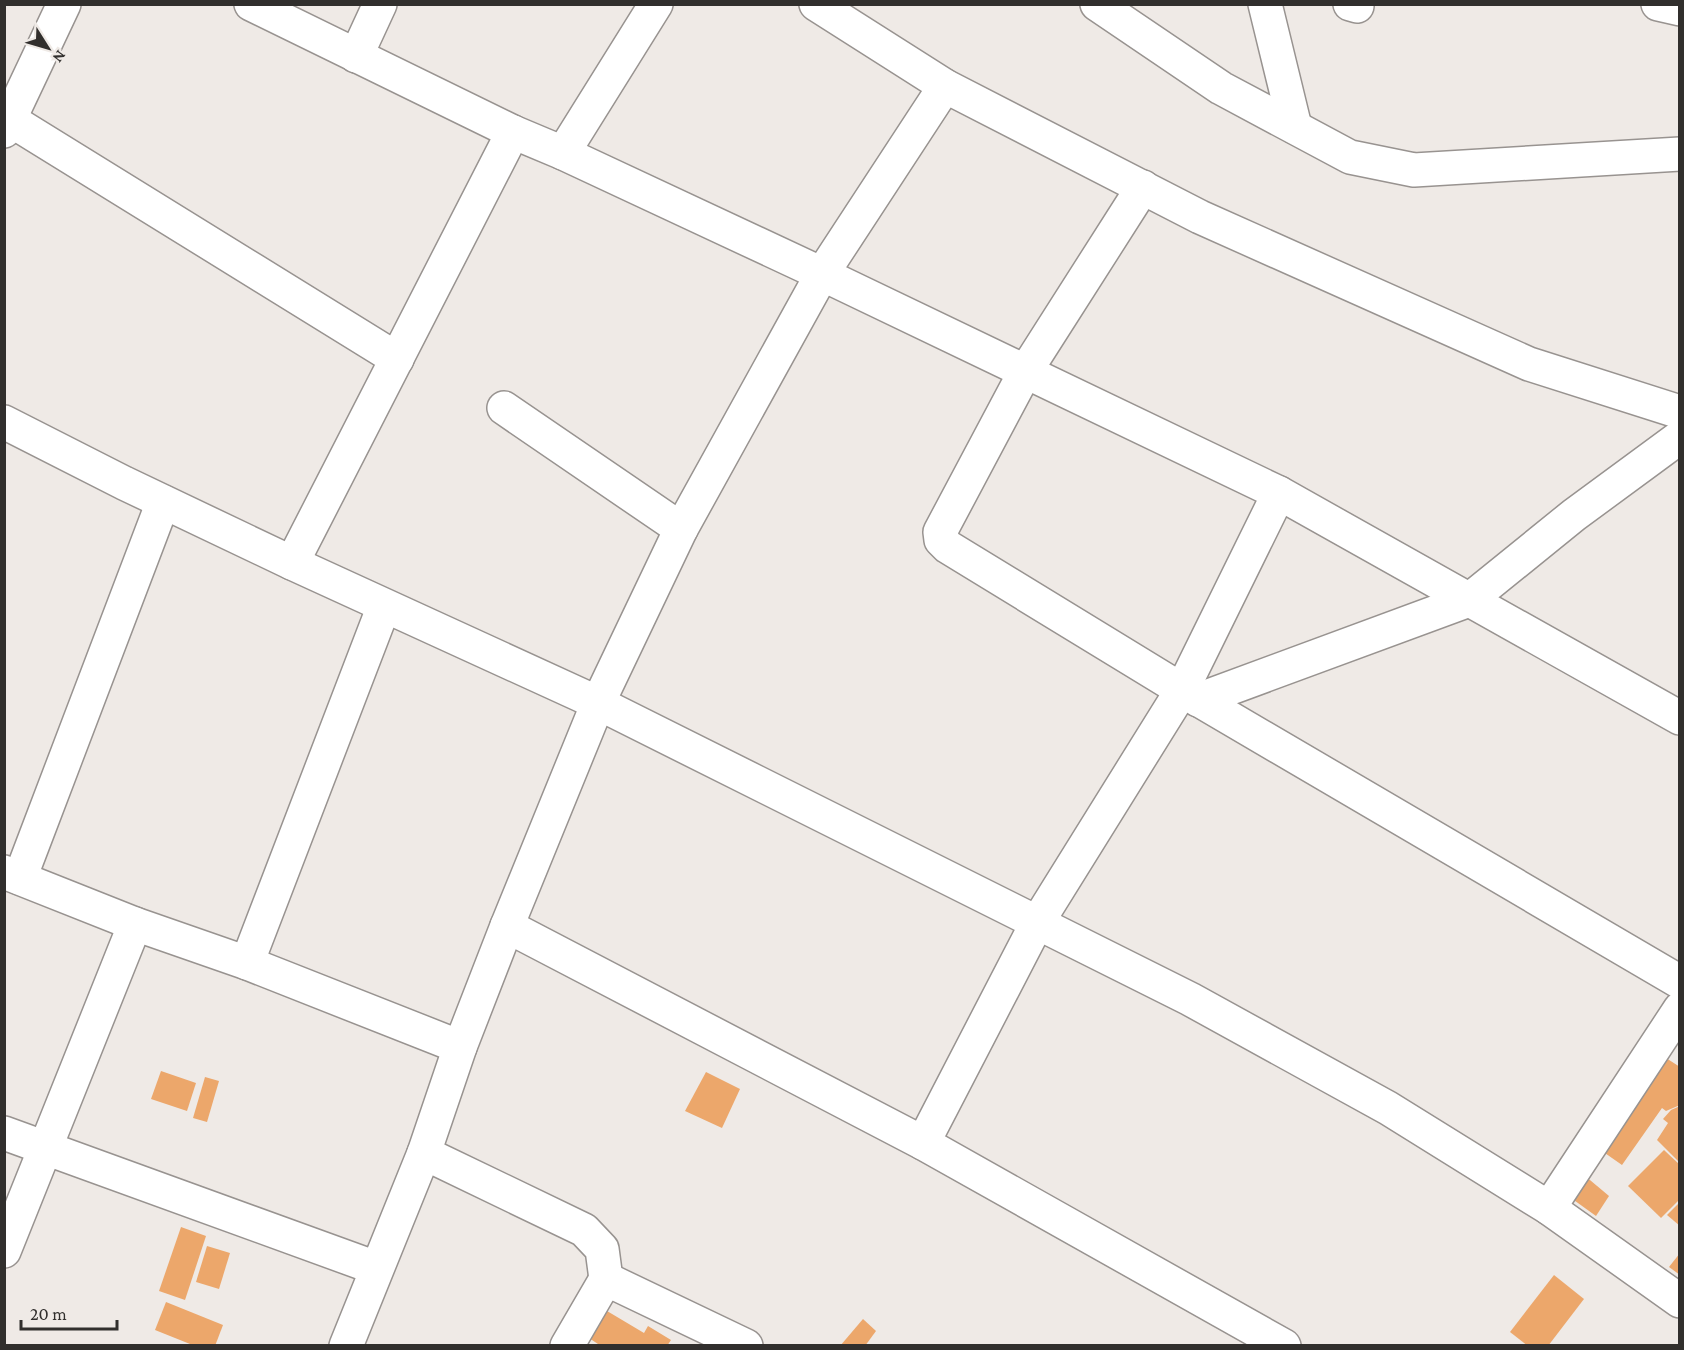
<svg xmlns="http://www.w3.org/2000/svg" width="1684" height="1350" font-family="'Crimson Pro',serif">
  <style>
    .building { fill: #eca76b }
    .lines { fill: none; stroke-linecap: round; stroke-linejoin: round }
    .minor-casing { stroke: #989390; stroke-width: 36 }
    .major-casing { stroke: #989390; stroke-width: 36 }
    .minor { stroke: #fff; stroke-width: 33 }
    .major { stroke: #fff; stroke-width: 33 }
  </style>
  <rect width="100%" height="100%" fill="#efeae6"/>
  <g class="building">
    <polygon points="1666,1058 1680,1067 1680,1105 1666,1111 1662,1108 1622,1165 1602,1151"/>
    <polygon points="161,1071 196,1083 187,1111 151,1099"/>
    <polygon points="706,1072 740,1089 722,1128 685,1111"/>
    <polygon points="205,1077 219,1081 207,1122 193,1118"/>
    <polygon points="1680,1106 1680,1163 1657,1140 1668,1123 1663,1119 1671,1110"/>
    <polygon points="1664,1150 1680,1165 1680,1199 1661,1218 1628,1186"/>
    <polygon points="1584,1175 1609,1196 1596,1216 1571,1198"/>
    <polygon points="1680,1202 1680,1226 1667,1215"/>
    <polygon points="181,1227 206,1236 185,1300 159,1291"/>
    <polygon points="207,1246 230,1253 219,1289 196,1282"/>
    <polygon points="1680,1253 1680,1275 1669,1267"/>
    <polygon points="1554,1275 1584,1299 1548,1346 1528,1346 1510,1332"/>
    <polygon points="166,1302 223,1325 215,1346 195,1346 155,1330"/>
    <polygon points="602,1308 644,1333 648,1326 671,1340 667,1346 601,1346 586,1336"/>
    <polygon points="863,1319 876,1331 865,1346 840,1346"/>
  </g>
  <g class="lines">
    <defs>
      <g id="minor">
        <polyline points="251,4 513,132 563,153 822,274 1279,493 1680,718"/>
        <polyline points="816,4 945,86 1200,217 1529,364 1680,412"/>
        <polyline points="1097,4 1221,88 1350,157 1414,170 1680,154"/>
        <polyline points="1265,4 1295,127"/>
        <polyline points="1350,4 1357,6"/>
        <polyline points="1658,4 1680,9"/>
        <polyline points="356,56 380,4"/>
        <polyline points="4,116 397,359"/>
        <polyline points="4,131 64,4"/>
        <polyline points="563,153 656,4"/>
        <polyline points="1143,187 1025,372 940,532 941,540 948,547 1182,690 1279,493"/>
        <polyline points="504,408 681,529"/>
        <polyline points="292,563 513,132"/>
        <polyline points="1198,700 1469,600 1574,515 1680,437"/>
        <polyline points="4,872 135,924 247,963 460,1047"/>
        <polyline points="20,878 163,502"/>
        <polyline points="507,926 923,1143 1284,1346"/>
        <polyline points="247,963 384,606"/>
        <polyline points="4,1133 376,1268"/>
        <polyline points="923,1143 1037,923 1182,690 1680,982"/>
        <polyline points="424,1153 584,1230 602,1249 606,1279"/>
        <polyline points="1549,1208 1680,1009"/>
        <polyline points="4,1251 135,924"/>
        <polyline points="346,1346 424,1153 460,1047 507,926 598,703 681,529 822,274 945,86"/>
        <polyline points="567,1346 606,1279 746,1346"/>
      </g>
      <polyline id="major" points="4,422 124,483 292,563 598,703 1190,999 1388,1108 1549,1208 1680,1301"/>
    </defs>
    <use href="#minor" class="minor-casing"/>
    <use href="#major" class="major-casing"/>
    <use href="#minor" class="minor"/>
    <use href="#major" class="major"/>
  </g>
  <rect width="1684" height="1350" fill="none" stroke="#312f2d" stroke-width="12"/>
  <g transform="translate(48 48) rotate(127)" stroke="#efeae6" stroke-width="4.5" paint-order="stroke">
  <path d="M0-4.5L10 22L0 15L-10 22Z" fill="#312f2d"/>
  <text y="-9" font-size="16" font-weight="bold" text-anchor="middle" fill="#312f2d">N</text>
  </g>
  <path d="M21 1320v9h96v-9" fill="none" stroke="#312f2d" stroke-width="3"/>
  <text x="30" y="1320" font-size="18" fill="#312f2d" stroke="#efeae6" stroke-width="4.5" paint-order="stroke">20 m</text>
</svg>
